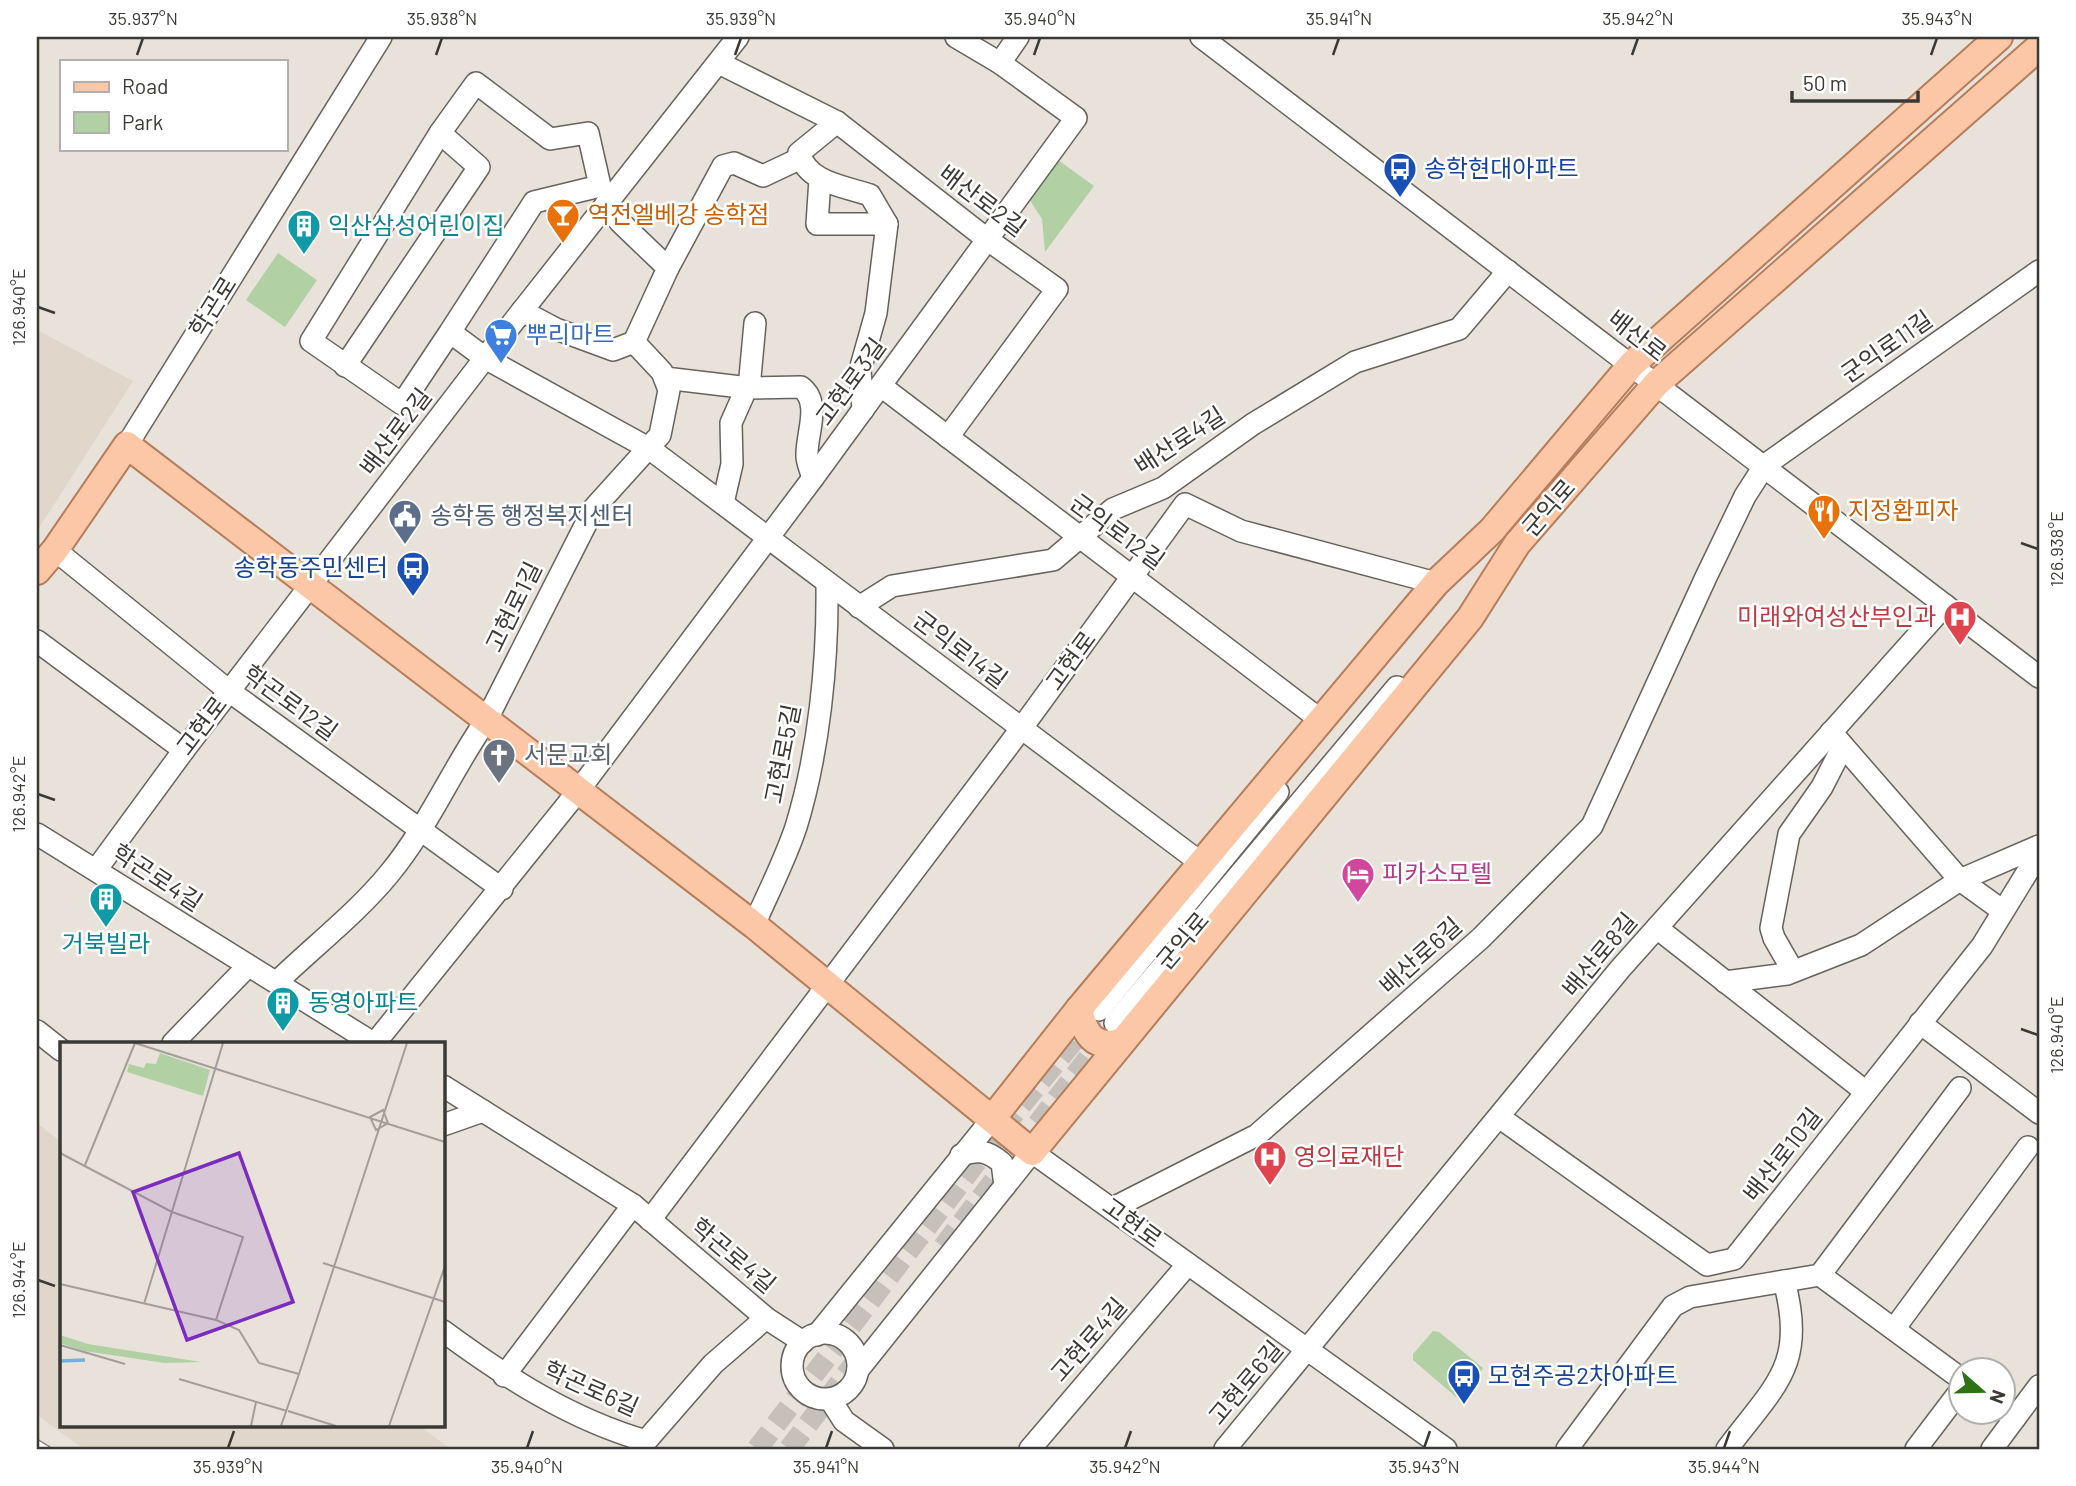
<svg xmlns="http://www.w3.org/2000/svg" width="2076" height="1486" font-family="Barlow,'Noto Sans KR',sans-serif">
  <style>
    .built { fill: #e0d6c9 }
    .green { fill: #b1d1a4 }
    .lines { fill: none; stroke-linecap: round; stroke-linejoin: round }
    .minor-tunnel { stroke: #c5c0ba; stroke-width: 21; stroke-dasharray: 21 10; stroke-linecap: butt }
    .minor-casing { stroke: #67625c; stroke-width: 24 }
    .major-casing { stroke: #b67d5a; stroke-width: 30 }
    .minor { stroke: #fff; stroke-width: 21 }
    .major { stroke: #fbc7a7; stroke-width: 26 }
    .rail-casing { stroke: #8a8681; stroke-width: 8 }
    .rail { stroke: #fff; stroke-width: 5; stroke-dasharray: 16; stroke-linecap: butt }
    .ticks { fill: none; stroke: #3b3936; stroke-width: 2.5 }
    .labels { text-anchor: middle; stroke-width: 5; stroke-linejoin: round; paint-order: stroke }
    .transit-label { font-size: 24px; fill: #164399; stroke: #fff; text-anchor: start }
    .street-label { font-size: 24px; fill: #3b3936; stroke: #fff }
    .food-label { font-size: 24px; fill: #c56008; stroke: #fff; text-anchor: start }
    .culture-label { font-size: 24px; fill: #0d838f; stroke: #fff; text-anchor: start }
    .shop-label { font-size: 24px; fill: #366cbe; stroke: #fff; text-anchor: start }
    .service-label { font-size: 24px; fill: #4e5e75; stroke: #fff; text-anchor: start }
    .health-label { font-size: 24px; fill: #be3a42; stroke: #fff; text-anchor: end }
    .worship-label { font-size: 24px; fill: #5b616d; stroke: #fff; text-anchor: start }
    .hotel-label { font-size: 24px; fill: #b23c85; stroke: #fff; text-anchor: start }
    .inset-river { fill: none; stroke: #6fb1e1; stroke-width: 3.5 }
    .inset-road { fill: none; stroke: #a39e99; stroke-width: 2 }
    .view { fill: #7b2cbf; fill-opacity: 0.15; stroke: #7b2cbf; stroke-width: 3.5 }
    .inset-edge { fill: none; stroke: #3b3936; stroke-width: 3.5 }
    .neatline { fill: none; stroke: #3b3936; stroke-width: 2.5 }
    .ticks-label { font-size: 18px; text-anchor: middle; fill: #3b3936 }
  </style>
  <rect width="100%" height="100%" fill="#e8e2db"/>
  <g class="built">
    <polygon points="37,330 133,381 37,531"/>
    <polygon points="37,1123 61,1142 61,1425 419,1425 450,1449 84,1449 37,1415"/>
  </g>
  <g class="green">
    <polygon points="1058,160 1094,186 1045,252 1042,219 1029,199"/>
    <polygon points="278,253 317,280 285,327 246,300"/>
    <polygon points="1433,1331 1439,1332 1483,1368 1463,1398 1456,1397 1413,1360 1413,1354"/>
  </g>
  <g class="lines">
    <g class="minor-tunnel">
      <polyline points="943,1247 1109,1031"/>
      <polyline points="757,1449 1001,1130 1093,1017"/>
      <polyline points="789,1449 864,1351"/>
    </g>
    <defs>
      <g id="minor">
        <polyline points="1201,37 2039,677"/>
        <polyline points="719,63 837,122 988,240 1057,289 948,437"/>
        <polyline points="1000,63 1018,37"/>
        <path d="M837,122L799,153C808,183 843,186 870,195L887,224L876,313L860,370L863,410"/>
        <polyline points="820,179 817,224 887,224"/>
        <polyline points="668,268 723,166 734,163 763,176 801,158"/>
        <polyline points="522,311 556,329 613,350 634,342"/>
        <polyline points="450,332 402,404 311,341 440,133 476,83 550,139 588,133 600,186 534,202 450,332 485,358 650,449 1201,863"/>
        <polyline points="345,366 479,167 440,133"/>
        <path d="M665,378L749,388L801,387C822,403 806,434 807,456C807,463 811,471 813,478"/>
        <polyline points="881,386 1322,721"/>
        <polyline points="749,388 755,323"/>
        <polyline points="127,445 381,37"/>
        <polyline points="723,503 732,464 731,423 743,396 741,387"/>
        <polyline points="55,550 229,691 502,889"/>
        <polyline points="859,607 892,586 1053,560 1113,509 1163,488 1253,424 1355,362 1459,329 1508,271"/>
        <polyline points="37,641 184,750"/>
        <polyline points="1831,732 1960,880 2003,911"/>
        <polyline points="37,834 373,1043"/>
        <polyline points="96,870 184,750 485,358 738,37"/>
        <path d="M754,925C768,893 785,860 796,827C819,752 828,662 827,584"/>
        <polyline points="1657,928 1866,1092"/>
        <polyline points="1793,971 1774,938 1771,928 1789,834 1822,787 1843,746"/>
        <path d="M277,982C313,947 357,913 389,874C428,827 452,769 487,719L594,508L660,435L669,390L662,372L634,342L668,268L620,222L606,204"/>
        <polyline points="1725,982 1787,974 1861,945 1960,880 2039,846"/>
        <polyline points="1099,1010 1278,792"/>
        <polyline points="1115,1023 1397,687"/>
        <polyline points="1920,1023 2039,1113"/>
        <polyline points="37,1031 61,1050"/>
        <polyline points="173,1043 247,967"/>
        <polyline points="375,1043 579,790 813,478 1076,118 1000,63 956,37"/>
        <polyline points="443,1086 633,1205 766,1318 803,1342"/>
        <polyline points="1499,1117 1707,1265 1734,1259 1982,946 2039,853"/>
        <polyline points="443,1125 483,1111"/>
        <path d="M961,1155C979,1149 988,1151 1002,1163L1005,1186"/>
        <polyline points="1113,1208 1257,1135 1481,938 1592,826 1706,577 1745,496 1765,465 2039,271"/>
        <polyline points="650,1220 1021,729 1185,504 1241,531 1436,583"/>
        <polyline points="1820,1275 1960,1378"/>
        <polyline points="1894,1329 2028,1147"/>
        <path d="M443,1331C507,1378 570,1419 646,1441L713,1364L766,1318"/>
        <circle cx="825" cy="1366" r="33"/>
        <polyline points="817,1335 992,1119"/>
        <polyline points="858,1370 1032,1152 1446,1449"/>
        <polyline points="504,1376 633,1205"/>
        <polyline points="830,1399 844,1421 883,1449"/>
        <polyline points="2002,1409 2015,1418 2039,1386"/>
        <polyline points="1030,1449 1188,1264"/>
        <polyline points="1225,1449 1620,969 1945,605"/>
        <polyline points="1567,1449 1673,1306 1690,1297 1820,1275 1960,1088"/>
        <path d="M1727,1449C1775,1385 1807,1365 1784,1281"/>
        <polyline points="1916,1449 1960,1391"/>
        <polyline points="1992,1449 2015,1418"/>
      </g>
      <g id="major">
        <polyline points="37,571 55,550 127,445 754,925 1032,1152 1470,618 1517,544 1656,384 2039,47"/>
        <path d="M1079,1009C1084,1033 1094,1050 1120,1042"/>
        <polyline points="992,1119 1079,1009 1436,583 1492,530 1632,364 1999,37"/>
      </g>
    </defs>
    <use href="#minor" class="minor-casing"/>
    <use href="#major" class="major-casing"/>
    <use href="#minor" class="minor"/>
    <use href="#major" class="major"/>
    <defs>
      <polyline id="rail" points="37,1443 47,1449"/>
    </defs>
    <use href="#rail" class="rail-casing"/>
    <use href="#rail" class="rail"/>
  </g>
  <path class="ticks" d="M137,55L143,38M436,55L442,38M735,55L741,38M1034,55L1040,38M1333,55L1339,38M1632,55L1638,38M1931,55L1937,38M38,307L55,313M2021,543L2038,549M38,794L55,800M2021,1029L2038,1035M38,1280L55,1286M228,1448L234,1431M527,1448L533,1431M826,1448L832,1431M1125,1448L1131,1431M1424,1448L1430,1431M1724,1448L1730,1431"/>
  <defs>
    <symbol id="bus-pin" viewBox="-11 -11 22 30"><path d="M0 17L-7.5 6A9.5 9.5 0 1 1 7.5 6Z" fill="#1a4fb4" stroke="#fff"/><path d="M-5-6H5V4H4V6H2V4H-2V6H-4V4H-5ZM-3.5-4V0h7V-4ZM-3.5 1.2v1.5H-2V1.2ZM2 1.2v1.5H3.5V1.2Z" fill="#fff"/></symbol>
    <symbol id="bar-pin" viewBox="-11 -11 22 30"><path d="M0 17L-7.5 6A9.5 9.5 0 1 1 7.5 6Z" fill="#e8710a" stroke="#fff"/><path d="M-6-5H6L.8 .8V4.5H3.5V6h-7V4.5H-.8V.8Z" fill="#fff"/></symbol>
    <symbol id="building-pin" viewBox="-11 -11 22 30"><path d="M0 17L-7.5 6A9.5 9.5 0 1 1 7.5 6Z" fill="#0f9aa8" stroke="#fff"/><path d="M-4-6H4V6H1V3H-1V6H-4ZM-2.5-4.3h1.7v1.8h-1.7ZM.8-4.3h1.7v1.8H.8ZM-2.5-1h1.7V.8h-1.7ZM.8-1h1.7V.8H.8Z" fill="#fff"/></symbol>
    <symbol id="supermarket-pin" viewBox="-11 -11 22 30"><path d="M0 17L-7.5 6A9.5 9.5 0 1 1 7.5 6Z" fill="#3f7fe0" stroke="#fff"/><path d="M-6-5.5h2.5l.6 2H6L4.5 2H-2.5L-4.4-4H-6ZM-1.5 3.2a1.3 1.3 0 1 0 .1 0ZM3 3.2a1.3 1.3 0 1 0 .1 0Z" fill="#fff"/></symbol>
    <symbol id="restaurant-pin" viewBox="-11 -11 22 30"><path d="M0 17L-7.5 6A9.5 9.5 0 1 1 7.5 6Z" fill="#e8710a" stroke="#fff"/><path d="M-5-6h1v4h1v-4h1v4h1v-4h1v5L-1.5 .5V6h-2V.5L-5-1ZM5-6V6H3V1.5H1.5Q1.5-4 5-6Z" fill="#fff"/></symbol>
    <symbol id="civic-pin" viewBox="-11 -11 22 30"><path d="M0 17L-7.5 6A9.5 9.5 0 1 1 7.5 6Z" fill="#5c6f8a" stroke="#fff"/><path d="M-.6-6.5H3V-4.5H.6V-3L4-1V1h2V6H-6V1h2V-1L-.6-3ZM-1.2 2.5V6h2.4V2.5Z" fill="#fff"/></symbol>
    <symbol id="hospital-pin" viewBox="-11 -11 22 30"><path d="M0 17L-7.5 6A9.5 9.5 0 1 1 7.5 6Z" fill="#e0444e" stroke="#fff"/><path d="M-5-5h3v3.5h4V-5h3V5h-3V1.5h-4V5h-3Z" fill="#fff"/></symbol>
    <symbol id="church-pin" viewBox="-11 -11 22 30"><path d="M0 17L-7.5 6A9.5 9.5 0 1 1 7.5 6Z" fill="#6b7280" stroke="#fff"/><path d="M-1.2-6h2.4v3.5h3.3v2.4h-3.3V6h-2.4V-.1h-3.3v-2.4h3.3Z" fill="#fff"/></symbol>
    <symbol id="hotel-pin" viewBox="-11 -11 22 30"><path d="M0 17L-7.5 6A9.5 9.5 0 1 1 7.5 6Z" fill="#d1479c" stroke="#fff"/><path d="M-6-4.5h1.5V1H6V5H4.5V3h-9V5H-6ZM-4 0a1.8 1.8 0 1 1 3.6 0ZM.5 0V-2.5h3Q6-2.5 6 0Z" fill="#fff"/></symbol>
  </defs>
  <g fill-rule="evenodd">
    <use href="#bus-pin" x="1381" y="150" width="38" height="52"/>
    <use href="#bar-pin" x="544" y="196" width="38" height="52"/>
    <use href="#building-pin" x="285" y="207" width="38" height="52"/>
    <use href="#supermarket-pin" x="482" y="316" width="38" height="52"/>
    <use href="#restaurant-pin" x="1805" y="492" width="38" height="52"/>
    <use href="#civic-pin" x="386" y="497" width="38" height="52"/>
    <use href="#bus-pin" x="394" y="549" width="38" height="52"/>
    <use href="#hospital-pin" x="1941" y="598" width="38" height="52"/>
    <use href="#church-pin" x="480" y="736" width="38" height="52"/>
    <use href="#hotel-pin" x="1339" y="855" width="38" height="52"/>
    <use href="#building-pin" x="87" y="880" width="38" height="52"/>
    <use href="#building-pin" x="264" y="984" width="38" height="52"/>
    <use href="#hospital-pin" x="1251" y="1138" width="38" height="52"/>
    <use href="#bus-pin" x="1445" y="1357" width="38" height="52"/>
  </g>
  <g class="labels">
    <g class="transit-label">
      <text x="1424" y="177">송학현대아파트</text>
      <text x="388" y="576" text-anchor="end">송학동주민센터</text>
      <text x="1488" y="1384">모현주공2차아파트</text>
    </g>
    <g class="street-label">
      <text transform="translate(982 201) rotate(37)" y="8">배산로2길</text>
      <text transform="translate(213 307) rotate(-58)" y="8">학곤로</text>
      <text transform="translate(1637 336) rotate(38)" y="8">배산로</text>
      <text transform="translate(1887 347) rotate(-35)" y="8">군익로11길</text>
      <text transform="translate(851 382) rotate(-54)" y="8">고현로3길</text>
      <text transform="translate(396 432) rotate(-53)" y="8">배산로2길</text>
      <text transform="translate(1180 441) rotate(-33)" y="8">배산로4길</text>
      <text transform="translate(1549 508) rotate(-49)" y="8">군익로</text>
      <text transform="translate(1117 532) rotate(36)" y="8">군익로12길</text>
      <text transform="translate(514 607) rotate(-64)" y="8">고현로1길</text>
      <text transform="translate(960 650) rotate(37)" y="8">군익로14길</text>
      <text transform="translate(1071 661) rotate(-54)" y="8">고현로</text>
      <text transform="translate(290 703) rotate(36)" y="8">학곤로12길</text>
      <text transform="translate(202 726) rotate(-53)" y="8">고현로</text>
      <text transform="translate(783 754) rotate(-79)" y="8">고현로5길</text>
      <text transform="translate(157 878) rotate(33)" y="8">학곤로4길</text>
      <text transform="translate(1183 941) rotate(-50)" y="8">군익로</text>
      <text transform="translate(1600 955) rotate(-50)" y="8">배산로8길</text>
      <text transform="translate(1421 956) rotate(-42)" y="8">배산로6길</text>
      <text transform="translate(1783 1155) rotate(-52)" y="8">배산로10길</text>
      <text transform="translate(1132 1223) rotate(36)" y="8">고현로</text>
      <text transform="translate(733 1256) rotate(40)" y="8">학곤로4길</text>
      <text transform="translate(1089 1340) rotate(-49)" y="8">고현로4길</text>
      <text transform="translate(1246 1383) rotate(-50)" y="8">고현로6길</text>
      <text transform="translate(591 1389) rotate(24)" y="8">학곤로6길</text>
    </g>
    <g class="food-label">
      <text x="588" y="223">역전엘베강 송학점</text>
      <text x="1848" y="519">지정환피자</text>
    </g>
    <g class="culture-label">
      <text x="328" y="234">익산삼성어린이집</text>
      <text x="106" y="952" text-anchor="middle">거북빌라</text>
      <text x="308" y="1011">동영아파트</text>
    </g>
    <g class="shop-label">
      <text x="526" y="343">뿌리마트</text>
    </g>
    <g class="service-label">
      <text x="430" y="524">송학동 행정복지센터</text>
    </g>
    <g class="health-label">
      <text x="1936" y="625">미래와여성산부인과</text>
      <text x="1294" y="1165" text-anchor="start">영의료재단</text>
    </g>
    <g class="worship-label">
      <text x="524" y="763">서문교회</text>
    </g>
    <g class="hotel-label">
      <text x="1382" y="882">피카소모텔</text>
    </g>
  </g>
  <g transform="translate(60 1042)">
    <rect width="385" height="385" fill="#e8e2db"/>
    <path d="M100,11L150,28L143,54L67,30L69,22L84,26L86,21L96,22ZM0,293L28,302L141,320L105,321L24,309L0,301Z" fill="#b1d1a4"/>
    <path class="inset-river" d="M0,319L25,318"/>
    <path class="inset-road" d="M75,1L385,100M323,68L328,81L316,88L310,75ZM0,111L112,170L183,195L156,278L179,288L199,321L239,332L221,384M25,123L75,1M263,221L385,260M0,242L156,278M84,262L163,1M0,303L65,322M239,332L347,1M119,337L227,369M228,369L276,384M191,384L196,360M329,384L385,224"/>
    <path class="view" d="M179,111L233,260L127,298L73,150Z"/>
    <rect width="385" height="385" class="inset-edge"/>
  </g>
  <rect width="2076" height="1486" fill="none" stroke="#ffffff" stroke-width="77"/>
  <rect x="60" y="60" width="228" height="91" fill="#ffffff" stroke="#b1b0af" stroke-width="2"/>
  <rect x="74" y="82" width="35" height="10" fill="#fbc7a7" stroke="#b1b0af" stroke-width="2"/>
  <text x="122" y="94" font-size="21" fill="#3b3936">Road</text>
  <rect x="74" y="112" width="35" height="21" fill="#b1d1a4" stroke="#b1b0af" stroke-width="2"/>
  <text x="122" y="130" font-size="21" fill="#3b3936">Park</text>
  <g transform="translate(1982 1391) rotate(110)"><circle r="33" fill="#ffffff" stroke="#b1b0af" stroke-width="2"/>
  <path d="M0-5L12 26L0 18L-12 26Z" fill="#2d7314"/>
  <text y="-10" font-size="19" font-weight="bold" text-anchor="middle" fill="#3b3936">N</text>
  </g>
  <path d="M1792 91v10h126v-10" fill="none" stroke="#3b3936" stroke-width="3.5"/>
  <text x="1803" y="91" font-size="21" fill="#3b3936" stroke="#ffffff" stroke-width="5" paint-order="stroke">50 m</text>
  <rect x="38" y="38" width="2000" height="1410" class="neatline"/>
  <g class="ticks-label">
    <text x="143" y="25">35.937°N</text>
    <text x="442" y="25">35.938°N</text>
    <text x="741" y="25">35.939°N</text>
    <text x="1040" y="25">35.940°N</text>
    <text x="1339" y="25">35.941°N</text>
    <text x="1638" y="25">35.942°N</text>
    <text x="1937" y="25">35.943°N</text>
    <text transform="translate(19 307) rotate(-90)" y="6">126.940°E</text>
    <text transform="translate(2057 549) rotate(-90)" y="6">126.938°E</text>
    <text transform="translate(19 794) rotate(-90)" y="6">126.942°E</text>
    <text transform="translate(2057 1035) rotate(-90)" y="6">126.940°E</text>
    <text transform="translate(19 1280) rotate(-90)" y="6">126.944°E</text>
    <text x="228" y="1473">35.939°N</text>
    <text x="527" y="1473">35.940°N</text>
    <text x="826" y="1473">35.941°N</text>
    <text x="1125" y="1473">35.942°N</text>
    <text x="1424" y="1473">35.943°N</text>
    <text x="1724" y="1473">35.944°N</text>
  </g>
</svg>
